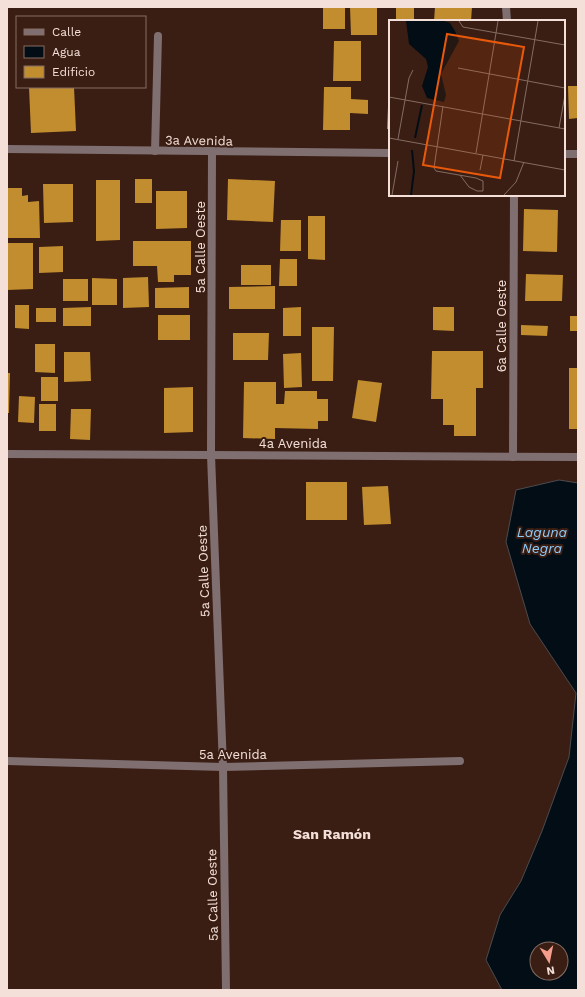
<svg xmlns="http://www.w3.org/2000/svg" width="585" height="997" font-family="'Work Sans',sans-serif">
  <style>
    .water { fill: #030d15; stroke: #4b4c50; fill-rule: evenodd }
    .building { fill: #c18d2f }
    .lines { fill: none; stroke-linecap: round; stroke-linejoin: round }
    .lane { stroke: #7f6f71; stroke-width: 8 }
    .street { stroke: #7f6f71; stroke-width: 8 }
    .labels { text-anchor: middle; stroke-width: 4; stroke-linejoin: round; paint-order: stroke }
    .street-label { font-size: 13px; fill: #f4e0d9; stroke: #3a1e13 }
    .water-label { font-size: 14px; font-style: italic; fill: #8eccfb; stroke: #3a1e13 }
    .neighbourhood-label { font-size: 14px; font-weight: bold; fill: #f4e0d9; stroke: #3a1e13 }
    .inset-river { fill: none; stroke: #030d15; stroke-width: 2 }
    .inset-road { fill: none; stroke: #846c62; stroke-width: 1 }
    .view { fill: #e8590c; fill-opacity: 0.15; stroke: #e8590c; stroke-width: 2 }
    .inset-edge { fill: none; stroke: #f4e0d9; stroke-width: 2 }
  </style>
  <rect width="100%" height="100%" fill="#3a1e13"/>
  <path class="water" d="M559,480L578,483V990H502L486,960L500,915L521,881L542,831L569,757L576,693L530,624L506,542L516,490ZM537,949H561V973H537Z"/>
  <g class="building">
    <rect x="323" y="7" width="22" height="22"/>
    <polygon points="350,7 377,7 377,35 351,35"/>
    <rect x="396" y="7" width="18" height="14"/>
    <polygon points="435,7 472,7 471,21 434,21"/>
    <polygon points="334,41 361,41 361,81 333,81"/>
    <polygon points="568,86 578,86 578,118 569,119"/>
    <polygon points="29,87 74,87 76,131 31,133"/>
    <polygon points="324,87 351,87 351,99 368,100 368,114 350,113 350,130 323,130"/>
    <polygon points="388,107 390,107 390,129 387,129"/>
    <rect x="135" y="179" width="17" height="24"/>
    <polygon points="228,179 275,181 273,222 227,220"/>
    <polygon points="96,180 120,180 120,240 96,241"/>
    <polygon points="43,184 73,184 73,222 44,223"/>
    <polygon points="7,188 22,188 22,196 28,195 28,202 39,201 40,238 7,238"/>
    <polygon points="156,191 187,191 187,228 156,229"/>
    <polygon points="524,209 558,210 557,252 523,251"/>
    <polygon points="308,216 325,216 325,260 308,259"/>
    <polygon points="281,220 301,220 301,251 280,251"/>
    <polygon points="133,241 191,241 191,275 174,275 174,282 158,282 157,266 133,266"/>
    <polygon points="7,243 33,243 33,289 7,290"/>
    <polygon points="63,246 63,272 39,273 39,247"/>
    <polygon points="280,259 297,259 297,286 279,286"/>
    <rect x="241" y="265" width="30" height="20"/>
    <polygon points="526,274 563,275 562,301 525,301"/>
    <polygon points="148,277 149,307 123,308 123,278"/>
    <polygon points="92,278 117,279 117,305 92,305"/>
    <rect x="63" y="279" width="25" height="22"/>
    <polygon points="275,286 275,309 229,309 229,287"/>
    <polygon points="189,287 189,308 155,308 155,288"/>
    <polygon points="15,305 29,305 29,329 15,328"/>
    <polygon points="91,307 91,326 63,326 63,308"/>
    <polygon points="301,307 301,336 283,336 283,308"/>
    <polygon points="433,307 454,307 454,331 433,330"/>
    <rect x="36" y="308" width="20" height="14"/>
    <rect x="158" y="315" width="32" height="25"/>
    <rect x="570" y="316" width="8" height="15"/>
    <polygon points="521,325 548,326 547,336 521,335"/>
    <polygon points="312,327 334,327 333,381 312,381"/>
    <polygon points="233,333 269,333 268,360 233,360"/>
    <polygon points="35,344 55,344 55,373 35,372"/>
    <polygon points="432,351 483,351 483,388 476,388 476,436 454,436 454,425 443,425 443,399 431,399"/>
    <polygon points="64,352 90,352 91,381 64,382"/>
    <polygon points="301,353 302,387 284,388 283,354"/>
    <rect x="569" y="368" width="9" height="61"/>
    <polygon points="7,373 10,373 9,413 7,413"/>
    <rect x="41" y="377" width="17" height="24"/>
    <polygon points="358,380 382,383 376,422 352,418"/>
    <polygon points="244,382 276,382 276,404 284,404 285,391 317,391 317,399 328,399 328,421 318,421 318,429 275,428 275,439 243,438"/>
    <polygon points="193,387 193,432 164,433 164,388"/>
    <polygon points="19,396 35,397 34,423 18,422"/>
    <rect x="39" y="404" width="17" height="27"/>
    <polygon points="71,409 91,409 90,440 70,439"/>
    <rect x="306" y="482" width="41" height="38"/>
    <polygon points="388,486 391,524 364,525 362,487"/>
  </g>
  <g class="lines">
    <g class="lane">
      <polyline points="506,7 507,21"/>
      <polyline points="155,151 158,36"/>
    </g>
    <g class="street">
      <polyline points="7,149 390,153"/>
      <polyline points="212,152 211,455 223,767 226,990"/>
      <polyline points="564,154 578,154"/>
      <polyline points="7,454 578,457"/>
      <polyline points="513,457 514,195"/>
      <polyline points="7,761 223,767 460,761"/>
    </g>
  </g>
  <g class="labels">
    <g class="street-label">
      <text transform="translate(199 140) rotate(1)" y="5">3a Avenida</text>
      <text transform="translate(200 247) rotate(-90)" y="5">5a Calle Oeste</text>
      <text transform="translate(501 326) rotate(-90)" y="5">6a Calle Oeste</text>
      <text x="293" y="448">4a Avenida</text>
      <text transform="translate(203 571) rotate(-92)" y="5">5a Calle Oeste</text>
      <text x="233" y="759">5a Avenida</text>
      <text transform="translate(212 895) rotate(-91)" y="5">5a Calle Oeste</text>
    </g>
    <g class="water-label">
      <text x="542" y="537">Laguna<tspan x="542" dy="16">Negra</tspan></text>
    </g>
    <g class="neighbourhood-label">
      <text x="332" y="839">San Ramón</text>
    </g>
  </g>
  <g transform="translate(389 20)">
    <rect width="176" height="176" fill="#3a1e13"/>
    <path d="M17,1H55L61,3L66,11L70,21L52,54L57,75L55,82L38,78L33,66L39,47L37,39L20,24Z" fill="#030d15"/>
    <path class="inset-river" d="M26,118L33,85M22,175L25,151L23,130"/>
    <path class="inset-road" d="M70,1L74,7L176,25M69,48L176,68M0,77L176,109M54,86L45,148L47,151L87,158L94,161V171H88L80,167L71,155M170,108L176,75M0,118L176,150M9,119L20,58L24,50M87,133L109,1M125,141L149,1M91,150L94,135M3,175L9,141M115,175L127,162L135,142"/>
    <path class="view" d="M58,14L135,27L111,158L34,145Z"/>
    <rect width="176" height="176" class="inset-edge"/>
  </g>
  <rect width="585" height="997" fill="none" stroke="#f4e0d9" stroke-width="16"/>
  <rect x="16" y="16" width="130" height="72" fill="#3a1e13" stroke="#846c62"/>
  <rect x="24" y="29" width="20" height="6" fill="#7f6f71" stroke="#846c62"/>
  <text x="52" y="36" font-size="12" fill="#f4e0d9">Calle</text>
  <rect x="24" y="46" width="20" height="12" fill="#030d15" stroke="#846c62"/>
  <text x="52" y="56" font-size="12" fill="#f4e0d9">Agua</text>
  <rect x="24" y="66" width="20" height="12" fill="#c18d2f" stroke="#846c62"/>
  <text x="52" y="76" font-size="12" fill="#f4e0d9">Edificio</text>
  <g transform="translate(549 961) rotate(170)"><circle r="19" fill="#3a1e13" stroke="#846c62"/>
  <path d="M0-3L7 15L0 10L-7 15Z" fill="#f49d8d"/>
  <text y="-6" font-size="11" font-weight="bold" text-anchor="middle" fill="#f4e0d9">N</text>
  </g>
</svg>
